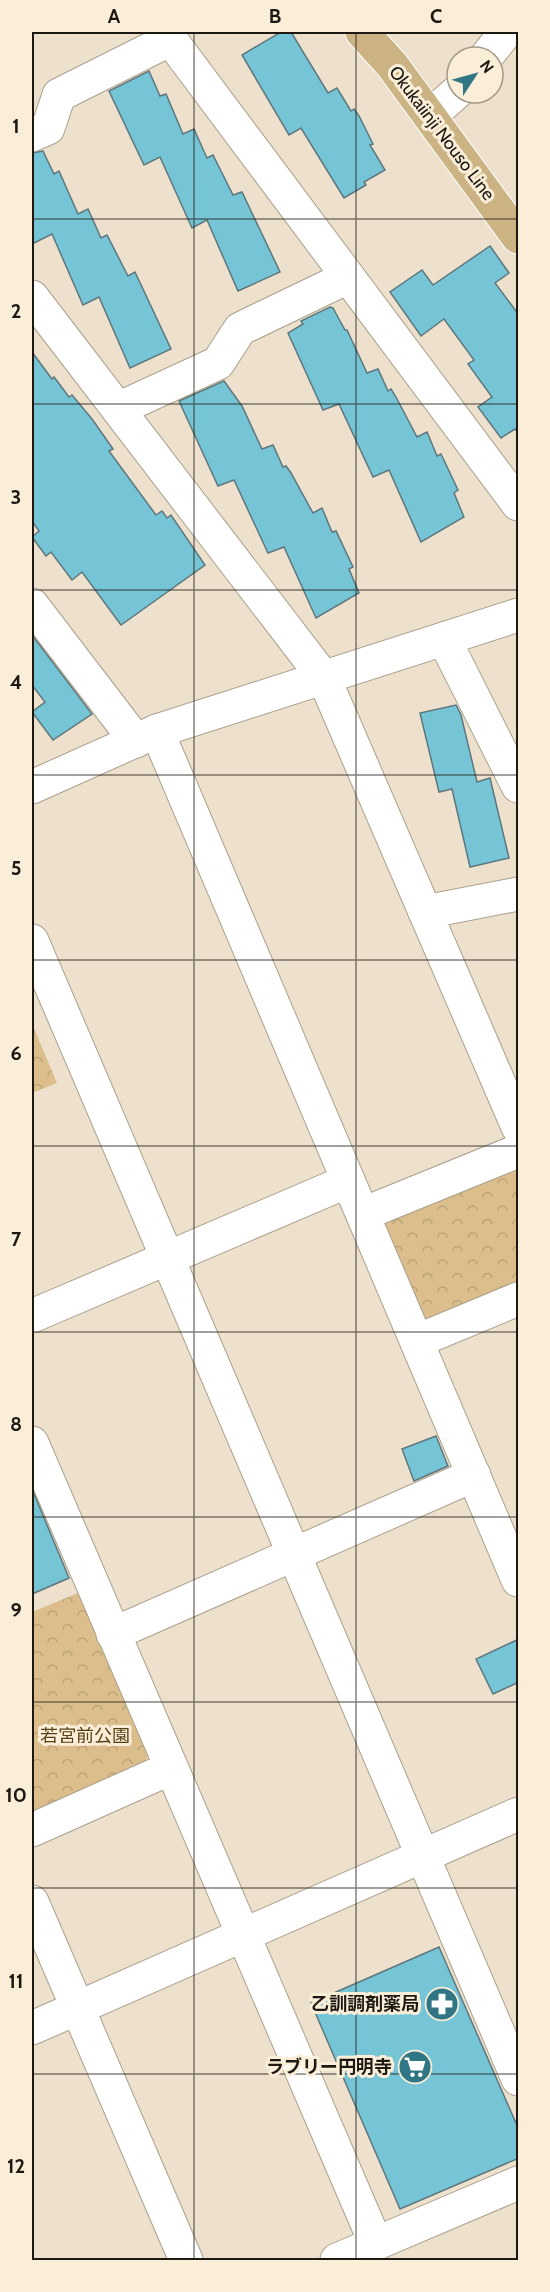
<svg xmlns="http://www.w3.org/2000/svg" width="550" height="2292" viewBox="0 0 550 2292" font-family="Cabin,'Noto Sans JP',sans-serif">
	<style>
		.park { fill: url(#park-crowns) }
		.building { fill: #76c5d7; stroke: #5e777d; stroke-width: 1.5 }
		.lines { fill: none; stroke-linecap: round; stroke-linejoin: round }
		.minor-casing { stroke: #aba08c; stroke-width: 35 }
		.major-casing { stroke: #fff; stroke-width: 35 }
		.minor { stroke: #fff; stroke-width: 33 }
		.major { stroke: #ccb383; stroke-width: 33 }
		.grid { fill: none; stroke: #1d1912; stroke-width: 1.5; stroke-opacity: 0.55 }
		.labels { text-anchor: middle; stroke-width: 6; stroke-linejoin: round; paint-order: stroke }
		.street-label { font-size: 18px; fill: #1d1912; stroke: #faeed9 }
		.park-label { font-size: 18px; fill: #584115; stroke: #faeed9 }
		.poi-label { font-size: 18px; font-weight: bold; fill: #1d1912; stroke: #faeed9; text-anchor: end }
		.neatline { fill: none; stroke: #1d1912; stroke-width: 2 }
		.grid-label { font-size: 20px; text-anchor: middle; font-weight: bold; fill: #1d1912 }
	</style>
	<defs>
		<pattern id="park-crowns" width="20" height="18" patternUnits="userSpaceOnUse" patternTransform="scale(1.5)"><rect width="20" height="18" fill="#dbbe8b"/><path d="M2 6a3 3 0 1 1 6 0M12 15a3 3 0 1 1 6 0" fill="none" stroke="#bca377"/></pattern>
	</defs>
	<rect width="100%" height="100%" fill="#ede0cc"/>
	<g class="park">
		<polygon points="32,1024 57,1083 32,1093"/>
		<polygon points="510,1166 518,1170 518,1285 427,1326 379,1232 384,1218"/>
		<polygon points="83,1591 150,1753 140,1769 32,1816 32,1612"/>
	</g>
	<g class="building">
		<polygon points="281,32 291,32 328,93 337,88 351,111 354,109 359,116 373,144 370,145 385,170 364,182 366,185 344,198 301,128 289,135 242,55"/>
		<polygon points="149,71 160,96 166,94 183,134 194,129 207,158 213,155 233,195 242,192 280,272 238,291 207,220 192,228 160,157 144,165 109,91"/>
		<polygon points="43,151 54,174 59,171 78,214 88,209 101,238 107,235 128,276 135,272 171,349 130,368 99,297 83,305 52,234 32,244 32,153"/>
		<polygon points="490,246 509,273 495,283 519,315 519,434 515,429 501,438 478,407 492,397 468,364 474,360 444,319 421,336 390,292 422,270 433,285"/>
		<polygon points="330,307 333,308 345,330 347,330 367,373 378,369 388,391 391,389 396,397 417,437 427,432 437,456 441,454 458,490 454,493 464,517 421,542 389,470 373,477 339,404 323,410 288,333 303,324 301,321"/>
		<polygon points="32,352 52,379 54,377 69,397 72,395 92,419 113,449 109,451 156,515 162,511 167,518 171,515 205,565 121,625 82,572 72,580 51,552 46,556 32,537 39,531 32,521"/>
		<polygon points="224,381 242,406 262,449 273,445 283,467 286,466 291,473 313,513 322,508 332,532 336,531 353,567 349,569 359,593 316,618 284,547 268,553 234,480 218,486 179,401"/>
		<polygon points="32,635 92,714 53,740 32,712 45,702 32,685"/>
		<polygon points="456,705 461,715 477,782 490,778 509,858 470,867 452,789 439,792 420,713"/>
		<polygon points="436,1436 448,1466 414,1481 402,1449"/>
		<polygon points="32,1489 69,1578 32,1594"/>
		<polygon points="519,1639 519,1682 493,1694 476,1659"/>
		<polygon points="439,1947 519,2130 519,2158 400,2209 311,2003"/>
	</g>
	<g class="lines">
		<defs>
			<g id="minor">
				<polyline points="165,32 518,504"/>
				<polyline points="486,57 506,32"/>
				<polyline points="430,116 457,92"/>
				<polyline points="32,135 48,128 59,95 171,39"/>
				<polyline points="32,297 324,678 518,1127"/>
				<polyline points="118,409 218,363 240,329 348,277"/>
				<polyline points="32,605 136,741"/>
				<polyline points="444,639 518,786"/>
				<polyline points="157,731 518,1580"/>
				<polyline points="32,787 157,731 518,615"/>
				<polyline points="425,912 518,894"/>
				<polyline points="32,941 518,2079"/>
				<polyline points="363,1214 518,1151"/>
				<polyline points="32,1316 348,1181"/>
				<polyline points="417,1341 518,1299"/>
				<polyline points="32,1443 376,2244"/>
				<polyline points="113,1634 474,1475"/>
				<polyline points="32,1830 171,1768"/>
				<polyline points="32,1902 186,2260"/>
				<polyline points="32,2028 518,1814"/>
				<polyline points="337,2260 518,2183"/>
			</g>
			<polyline id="major" points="362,32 392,65 518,237"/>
		</defs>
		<use href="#minor" class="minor-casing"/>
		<use href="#major" class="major-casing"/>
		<use href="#minor" class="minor"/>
		<use href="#major" class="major"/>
	</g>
	<path class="grid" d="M 194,32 L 194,2260M 356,32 L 356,2260M 32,219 L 518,219M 32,404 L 518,404M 32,590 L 518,590M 32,775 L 518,775M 32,960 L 518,960M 32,1146 L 518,1146M 32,1332 L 518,1332M 32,1517 L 518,1517M 32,1702 L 518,1702M 32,1888 L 518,1888M 32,2074 L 518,2074"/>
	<defs>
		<symbol id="pharmacy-disc" viewBox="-11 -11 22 22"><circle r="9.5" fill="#317684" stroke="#faeed9"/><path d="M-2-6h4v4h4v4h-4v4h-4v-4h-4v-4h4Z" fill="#fff"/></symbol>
		<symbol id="supermarket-disc" viewBox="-11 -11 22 22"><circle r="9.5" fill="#317684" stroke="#faeed9"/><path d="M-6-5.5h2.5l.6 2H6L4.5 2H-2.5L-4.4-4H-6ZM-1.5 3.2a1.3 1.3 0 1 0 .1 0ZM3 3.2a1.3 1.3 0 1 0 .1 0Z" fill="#fff"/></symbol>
	</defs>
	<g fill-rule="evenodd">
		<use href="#pharmacy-disc" x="423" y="1985" width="38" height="38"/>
		<use href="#supermarket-disc" x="396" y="2048" width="38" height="38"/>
	</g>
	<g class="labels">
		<g class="street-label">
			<text transform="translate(442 133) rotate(53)" y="6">Okukaiinji Nouso Line</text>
		</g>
		<g class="park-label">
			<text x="85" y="1742">若宮前公園</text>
		</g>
		<g class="poi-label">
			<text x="419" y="2010">乙訓調剤薬局</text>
			<text x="392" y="2073">ラブリー円明寺</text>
		</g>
	</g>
	<rect width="550" height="2292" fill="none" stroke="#faeed9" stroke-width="66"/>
	<g transform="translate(475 75) rotate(54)"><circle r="28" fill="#faeed9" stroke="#a29989" stroke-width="1.5"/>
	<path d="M0-4.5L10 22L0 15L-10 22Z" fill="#317684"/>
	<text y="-9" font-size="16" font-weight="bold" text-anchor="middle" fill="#1d1912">N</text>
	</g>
	<rect x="33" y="33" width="484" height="2226" class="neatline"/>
	<g class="grid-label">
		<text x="114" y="23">A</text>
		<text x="275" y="23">B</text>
		<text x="436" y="23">C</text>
		<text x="16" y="133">1</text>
		<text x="16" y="318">2</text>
		<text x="16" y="504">3</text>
		<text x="16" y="689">4</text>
		<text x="16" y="875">5</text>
		<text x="16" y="1060">6</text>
		<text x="16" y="1246">7</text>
		<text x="16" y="1431">8</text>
		<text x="16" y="1617">9</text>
		<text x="16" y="1802">10</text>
		<text x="16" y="1988">11</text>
		<text x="16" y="2173">12</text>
	</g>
</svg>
